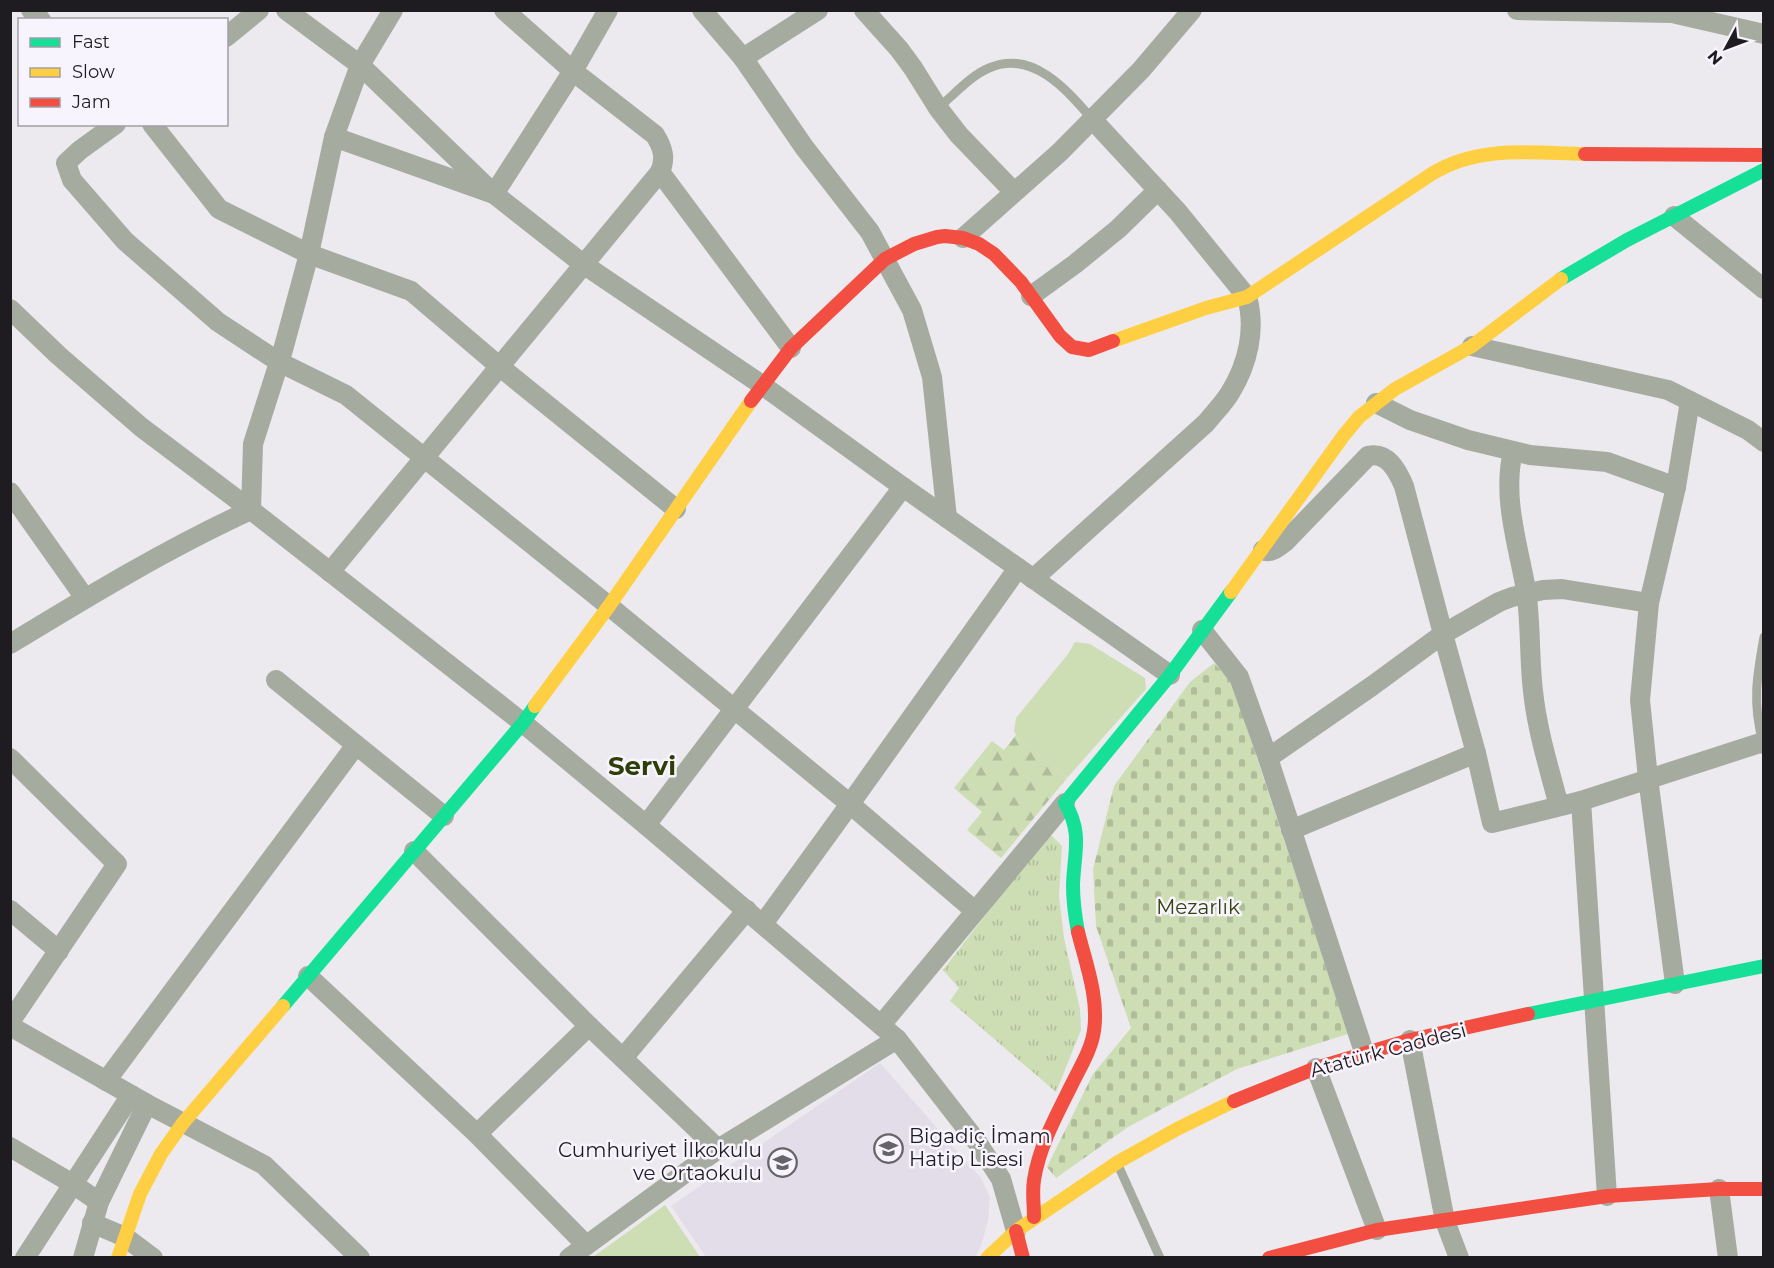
<svg xmlns="http://www.w3.org/2000/svg" width="1774" height="1268" viewBox="0 0 1774 1268" font-family="Montserrat,sans-serif">
	<style>
		.built { fill: #e2dde9 }
		.grass { fill: url(#grass-tufts) }
		.forest { fill: url(#forest-firs) }
		.cemetery { fill: url(#cemetery-stones) }
		.park { fill: #cdddb4 }
		.lines { fill: none; stroke-linecap: round; stroke-linejoin: round }
		.lane { stroke: #a6aba0; stroke-width: 9 }
		.street { stroke: #a6aba0; stroke-width: 20 }
		.fast { stroke: #16e098; stroke-width: 14 }
		.slow { stroke: #ffcf43; stroke-width: 14 }
		.jam { stroke: #f24e42; stroke-width: 14 }
		.labels { text-anchor: middle; stroke-width: 5; stroke-linejoin: round; paint-order: stroke }
		.park-label { font-size: 20px; fill: #32440b; stroke: #f8f4fd }
		.street-label { font-size: 20px; fill: #1e1c20; stroke: #f8f4fd }
		.poi-label { font-size: 20px; fill: #1e1c20; stroke: #f8f4fd; text-anchor: start }
		.district-label { font-size: 26px; font-weight: bold; fill: #2d3e06; stroke: #f8f4fd }
	</style>
	<defs>
		<pattern id="grass-tufts" width="24" height="20" patternUnits="userSpaceOnUse" patternTransform="scale(1.5)"><rect width="24" height="20" fill="#cdddb4"/><path d="M3 7l-1-3M5 7V3M7 7l1-3M15 17l-1-3M17 17v-4M19 17l1-3" fill="none" stroke="#b0bd9a"/></pattern>
		<pattern id="forest-firs" width="22" height="20" patternUnits="userSpaceOnUse" patternTransform="scale(1.5)"><rect width="22" height="20" fill="#cdddb4"/><path d="M5 1l3.5 6h-7zM16 11l3.5 6h-7z" fill="#b0bd9a"/></pattern>
		<pattern id="cemetery-stones" width="16" height="16" patternUnits="userSpaceOnUse" patternTransform="scale(1.5)"><rect width="16" height="16" fill="#cdddb4"/><path d="M2 7V4a2 2 0 0 1 4 0v3zM10 15v-3a2 2 0 0 1 4 0v3z" fill="#b0bd9a"/></pattern>
	</defs>
	<rect width="100%" height="100%" fill="#eceaef"/>
	<polygon class="built" points="880,1063 981,1178 990,1197 988,1221 981,1246 975,1258 706,1257 671,1206"/>
	<polygon class="grass" points="1049,833 1062,846 1059,896 1064,938 1080,1009 1081,1030 1056,1092 950,1001 959,988 943,970"/>
	<polygon class="forest" points="1016,735 1067,778 1001,858 967,830 982,812 954,788 992,741 1004,750"/>
	<polygon class="cemetery" points="1214,663 1232,682 1348,1034 1237,1069 1128,1127 1056,1178 1047,1167 1093,1074 1131,1028 1096,926 1093,869 1114,786 1190,682"/>
	<g class="park">
		<polygon points="1075,642 1090,644 1145,678 1146,689 1067,778 1016,735 1014,731 1016,718 1068,654"/>
		<polygon points="665,1205 700,1257 593,1257"/>
	</g>
	<g class="lines">
		<g class="lane">
			<path d="M 938,108 C 954,95 970,76 989,68 C 1032,49 1067,90 1092,119"/>
			<path d="M 1763,742 C 1752,704 1757,675 1764,637"/>
			<polyline points="1118,1165 1160,1258"/>
		</g>
		<g class="street">
			<polyline points="31,10 41,20"/>
			<polyline points="286,10 360,65 494,194 583,264 762,385 903,487 1170,675"/>
			<polyline points="702,10 743,58 804,147 870,232 912,310 932,377 947,518"/>
			<polyline points="864,10 899,49 913,68 938,108 959,135 1014,192"/>
			<polyline points="1517,10 1672,13 1764,34"/>
			<polyline points="226,37 259,10"/>
			<polyline points="743,58 818,10"/>
			<polyline points="116,124 80,150 66,163 72,180 125,241 218,322 279,362 346,395 609,606 850,804 975,911"/>
			<polyline points="152,124 219,209 309,254 411,291 499,366 676,509"/>
			<polyline points="334,137 494,194 573,71 608,10"/>
			<polyline points="660,172 791,348"/>
			<polyline points="1674,216 1764,289"/>
			<polyline points="963,238 1060,152 1141,70 1192,10"/>
			<polyline points="1031,296 1075,264 1118,229 1158,190"/>
			<polyline points="10,309 58,355 141,427 251,510 523,723 646,825 897,1039 977,1142 1001,1179 1016,1231"/>
			<polyline points="1472,346 1668,390 1748,430 1764,442"/>
			<polyline points="1376,403 1410,420 1468,440 1530,455 1607,462 1676,487"/>
			<path d="M 1513,451 C 1502,498 1518,544 1526,590 C 1531,623 1529,657 1533,691 C 1537,730 1549,768 1559,806"/>
			<polyline points="10,492 85,598"/>
			<path d="M 1263,550 C 1271,554 1278,547 1285,542 L 1368,456 C 1387,451 1397,470 1404,486 L 1443,634 L 1476,753 L 1492,823 L 1581,801 L 1763,742 L 1764,744"/>
			<path d="M 330,572 L 660,172 C 666,158 663,148 655,135 L 574,72 L 504,10"/>
			<path d="M 1033,579 L 1206,423 C 1214,413 1224,403 1230,393 C 1248,364 1256,329 1247,297 L 1178,212 L 1092,119"/>
			<polyline points="1202,630 1239,677 1268,758 1364,1052"/>
			<path d="M 10,644 C 89,596 168,548 251,510 L 253,444 L 283,350 L 309,254 L 334,137 L 360,65 L 393,10"/>
			<polyline points="276,680 444,816"/>
			<polyline points="10,758 117,864 10,1022"/>
			<polyline points="1268,758 1372,686 1443,634 1499,602 1512,597 1543,590 1562,589 1649,603"/>
			<polyline points="1581,801 1607,1196"/>
			<polyline points="646,825 903,487"/>
			<polyline points="1291,830 1476,753"/>
			<polyline points="414,851 589,1026 718,1149"/>
			<polyline points="10,910 59,951"/>
			<polyline points="763,924 850,804 1018,568"/>
			<polyline points="308,976 477,1134 586,1245"/>
			<polyline points="1675,984 1648,778 1640,700 1649,603 1676,487 1690,401"/>
			<polyline points="881,1025 1065,803"/>
			<polyline points="10,1026 147,1104 264,1165 360,1258"/>
			<polyline points="1410,1040 1445,1221 1459,1258"/>
			<polyline points="623,1058 747,910"/>
			<polyline points="1316,1068 1377,1230"/>
			<polyline points="106,1081 356,745"/>
			<polyline points="477,1134 589,1026"/>
			<polyline points="10,1147 73,1184 99,1202"/>
			<polyline points="1719,1189 1728,1258"/>
			<polyline points="92,1223 125,1237 153,1258"/>
			<polyline points="25,1258 131,1095"/>
			<polyline points="83,1258 99,1202 147,1104"/>
			<polyline points="569,1258 718,1149 897,1039"/>
		</g>
		<g class="fast">
			<polyline points="1561,279 1627,240 1764,170"/>
			<path d="M 1078,932 C 1075,916 1073,901 1073,885 C 1074,853 1083,833 1065,803 L 1170,675 L 1231,592"/>
			<polyline points="283,1006 523,723 535,706"/>
			<polyline points="1528,1014 1764,966"/>
		</g>
		<g class="slow">
			<path d="M 1113,341 L 1206,308 L 1247,297 L 1433,173 C 1480,145 1532,153 1585,154"/>
			<polyline points="1231,592 1344,435 1359,417 1395,389 1472,346 1561,279"/>
			<polyline points="535,706 609,606 751,401"/>
			<polyline points="118,1258 140,1194 161,1154 183,1123 283,1006"/>
			<polyline points="987,1258 1016,1231 1118,1162 1177,1129 1234,1101"/>
		</g>
		<g class="jam">
			<polyline points="1585,154 1764,155"/>
			<polyline points="751,401 791,348 885,259 914,244 937,237 945,236 963,238 979,244 994,254 1021,282 1060,336 1072,347 1089,350 1113,341"/>
			<polyline points="1234,1101 1316,1068 1410,1040 1528,1014"/>
			<path d="M 1034,1217 C 1034,1205 1032,1192 1034,1180 C 1039,1147 1056,1116 1071,1086 C 1079,1069 1091,1051 1094,1031 C 1099,998 1086,964 1078,932"/>
			<polyline points="1016,1231 1023,1258"/>
			<polyline points="1269,1258 1377,1230 1607,1196 1719,1189 1764,1189"/>
		</g>
	</g>
	<defs>
		<symbol id="school-ring" viewBox="-11 -11 22 22"><circle r="9.5" fill="#f8f4fd" stroke="#666468" stroke-width="1.5"/><path d="M0-5L7-2L0 1L-7-2ZM-4 1L0 2.5L4 1V4Q0 6-4 4Z" fill="#666468"/></symbol>
	</defs>
	<g fill-rule="evenodd">
		<use href="#school-ring" x="872" y="1132" width="33" height="33"/>
		<use href="#school-ring" x="766" y="1146" width="33" height="33"/>
	</g>
	<g class="labels">
		<g class="park-label">
			<text x="1198" y="914">Mezarlık</text>
		</g>
		<g class="street-label">
			<text transform="translate(1388 1050) rotate(-15)" y="7">Atatürk Caddesi</text>
		</g>
		<g class="poi-label">
			<text x="909" y="1143">Bigadiç İmam<tspan x="909" dy="23">Hatip Lisesi</tspan></text>
			<text x="762" y="1157" text-anchor="end">Cumhuriyet İlkokulu<tspan x="762" dy="23">ve Ortaokulu</tspan></text>
		</g>
		<g class="district-label">
			<text x="642" y="775">Servi</text>
		</g>
	</g>
	<rect width="1774" height="1268" fill="none" stroke="#1e1c20" stroke-width="24"/>
	<rect x="18" y="18" width="210" height="108" fill="#f8f4fd" stroke="#a19ea5" stroke-width="1.5"/>
	<rect x="30" y="38" width="30" height="9" fill="#16e098" stroke="#a19ea5" stroke-width="1.5"/>
	<text x="72" y="48" font-size="18" fill="#1e1c20">Fast</text>
	<rect x="30" y="68" width="30" height="9" fill="#ffcf43" stroke="#a19ea5" stroke-width="1.5"/>
	<text x="72" y="78" font-size="18" fill="#1e1c20">Slow</text>
	<rect x="30" y="98" width="30" height="9" fill="#f24e42" stroke="#a19ea5" stroke-width="1.5"/>
	<text x="72" y="108" font-size="18" fill="#1e1c20">Jam</text>
	<g transform="translate(1726 48) rotate(229)" stroke="#f8f4fd" stroke-width="4.5" paint-order="stroke">
	<path d="M0-4.5L10 22L0 15L-10 22Z" fill="#1e1c20"/>
	<text y="-9" font-size="16" font-weight="bold" text-anchor="middle" fill="#1e1c20">N</text>
	</g>
</svg>
